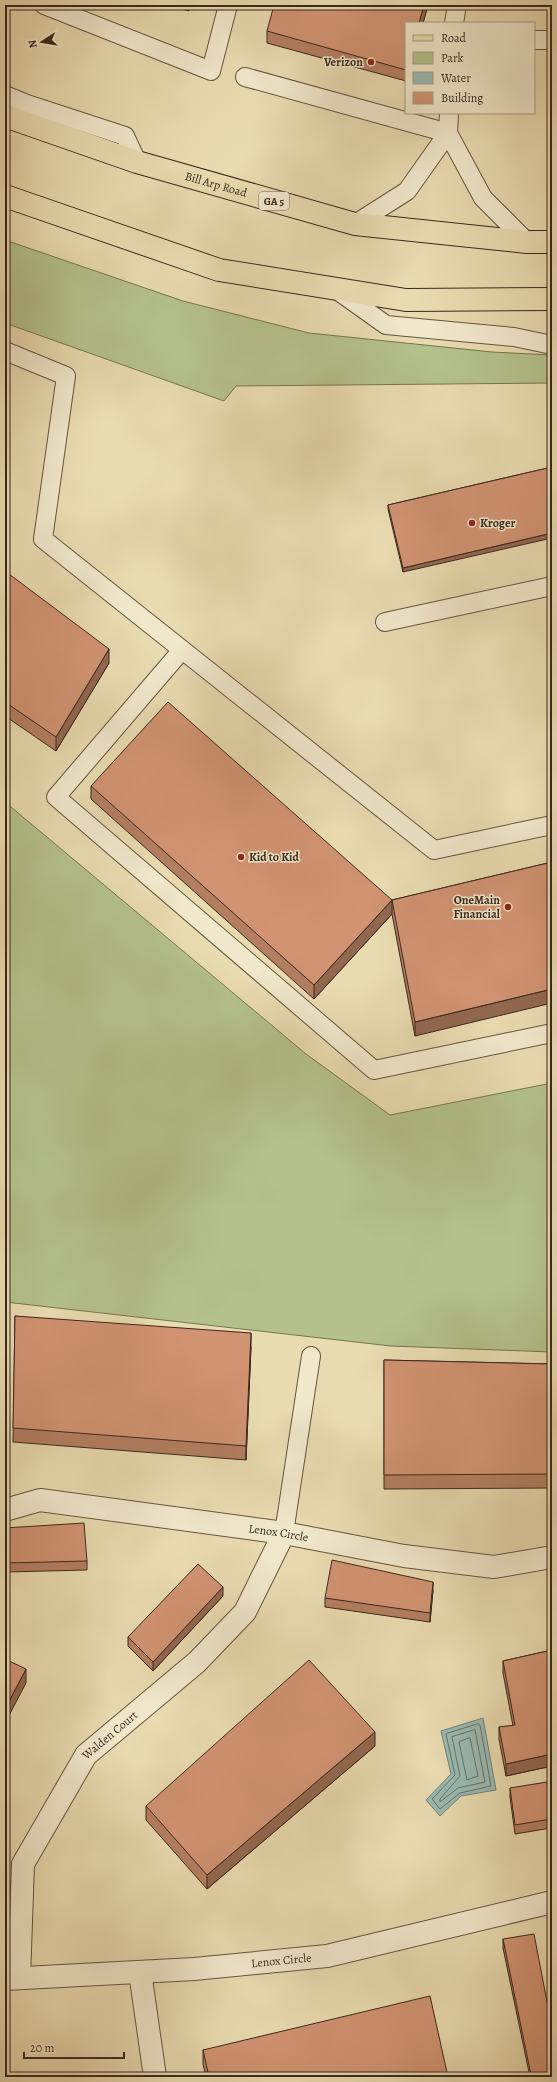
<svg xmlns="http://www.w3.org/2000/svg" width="557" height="2082" viewBox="0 0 557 2082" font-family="Alegreya,serif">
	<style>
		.green { fill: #b4c18d; stroke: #777454 }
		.water { fill: #99bab2; stroke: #737f76 }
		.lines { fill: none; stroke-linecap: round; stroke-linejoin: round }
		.shore { stroke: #6a7067; stroke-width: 1 }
		.lane-casing { stroke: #665441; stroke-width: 20 }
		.street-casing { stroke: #665441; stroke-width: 24 }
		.primary-casing { stroke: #3a271c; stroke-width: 24 }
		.lane { stroke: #f1e8cc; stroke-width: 18 }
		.street { stroke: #f1e8cc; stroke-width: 22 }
		.primary { stroke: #e9dbb0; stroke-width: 22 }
		.wall { fill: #b47e62; stroke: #3a271c }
		.shaded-wall { fill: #926750; stroke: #3a271c }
		.building { fill: #d19372; stroke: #3a271c }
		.poi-dot { fill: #8f2418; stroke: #f1e8cc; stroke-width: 1.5 }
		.labels { text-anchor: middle; stroke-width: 3; stroke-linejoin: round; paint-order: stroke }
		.shield { fill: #f1e8cc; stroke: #716151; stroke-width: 1 }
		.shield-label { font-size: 11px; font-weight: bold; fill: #3a271c }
		.poi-label { font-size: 12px; font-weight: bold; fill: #3a271c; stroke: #f1e8cc; text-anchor: end }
		.street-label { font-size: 12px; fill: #3a271c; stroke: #f1e8cc }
	</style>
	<rect width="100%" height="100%" fill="#e9dbb0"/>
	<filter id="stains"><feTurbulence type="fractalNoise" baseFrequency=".005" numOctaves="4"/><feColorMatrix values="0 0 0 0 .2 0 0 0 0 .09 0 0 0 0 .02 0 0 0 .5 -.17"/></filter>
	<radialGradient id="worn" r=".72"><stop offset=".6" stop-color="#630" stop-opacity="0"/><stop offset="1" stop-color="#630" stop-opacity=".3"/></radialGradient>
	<g class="green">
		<polygon points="5,240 183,301 309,333 492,352 552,355 552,383 236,386 224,401 5,323"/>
		<polygon points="5,802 306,1054 390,1115 552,1083 552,1352 391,1346 5,1302"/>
	</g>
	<polygon class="water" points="483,1718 496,1790 461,1796 440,1816 426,1800 451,1774 441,1731"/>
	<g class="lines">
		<g class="shore">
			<polygon points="478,1724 480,1725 491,1786 460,1793 440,1809 432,1799 455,1775 446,1734"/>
			<polygon points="475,1730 485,1782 458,1788 440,1802 440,1799 460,1776 452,1737"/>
			<polygon points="470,1738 478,1776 467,1780 459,1742"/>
		</g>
		<defs>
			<g id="lane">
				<polyline points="44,5 211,71 228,5"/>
				<polyline points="454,23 457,5"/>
				<polyline points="534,40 552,40"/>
				<polyline points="245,77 448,133"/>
				<polyline points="5,95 27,104 125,136 137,162"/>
				<polyline points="449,113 448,133 483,198 527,242"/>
				<polyline points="355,224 407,191 448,133"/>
				<polyline points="334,288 386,325 514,337 552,345"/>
				<polyline points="5,351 66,376 43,539 434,850 552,825"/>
				<polyline points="385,622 552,586"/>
				<polyline points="182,650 56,797 374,1070 552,1033"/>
				<polyline points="284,1533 311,1356"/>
			</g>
			<g id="street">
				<path id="s1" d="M 5,1510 L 40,1500 L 284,1533 L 404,1556 L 494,1567 L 552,1557"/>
				<polyline points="140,1972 155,2077"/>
				<path id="s2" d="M 19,1978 L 23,1864 L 86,1755 L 197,1662 L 245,1612 L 284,1533"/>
				<path id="s3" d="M 5,1979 L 194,1969 L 327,1956 L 552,1902"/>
			</g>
			<g id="primary">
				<path id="s4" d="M 5,116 L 137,162 L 355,224 L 527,242 L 552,242"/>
				<polyline points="5,196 219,270 406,300 552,299"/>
			</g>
		</defs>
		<use href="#lane" class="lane-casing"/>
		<use href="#street" class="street-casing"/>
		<use href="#primary" class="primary-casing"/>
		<use href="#lane" class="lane"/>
		<use href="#street" class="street"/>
		<use href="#primary" class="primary"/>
	</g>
	<g class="wall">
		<polygon points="169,5 191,5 189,11"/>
		<polygon points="428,5 423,23 406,23 406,81 267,43 267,31"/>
		<polygon points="552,467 403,572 388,509 388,505"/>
		<polygon points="5,571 109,663 56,751 5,716"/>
		<polygon points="91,786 392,900 552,862 415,1036 392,914 314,999 91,799"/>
		<polygon points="15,1316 251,1347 246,1460 13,1442"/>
		<polygon points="384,1360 552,1364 552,1488 384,1489"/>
		<polygon points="5,1528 87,1561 87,1570 5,1572"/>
		<polygon points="433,1590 430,1622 325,1607 325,1598"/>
		<polygon points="223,1596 153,1671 128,1646 128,1637"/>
		<polygon points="552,1650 552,1766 506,1776 499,1739 499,1727 513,1726 503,1673 503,1661"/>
		<polygon points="375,1746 207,1889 146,1820 146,1806"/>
		<polygon points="510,1788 551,1819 551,1828 515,1834 510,1797"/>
		<polygon points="503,1939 552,2077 530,2077 503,1948"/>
		<polygon points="203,2050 448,2077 206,2077 203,2064"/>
	</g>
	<g class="shaded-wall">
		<polygon points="424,5 428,5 423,23 419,23"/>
		<polygon points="8,391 8,405 5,415 5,401"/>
		<polygon points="552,533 552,538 403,572 403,568"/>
		<polygon points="109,649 109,663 56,751 56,737"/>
		<polygon points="392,900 392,914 314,999 314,985"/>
		<polygon points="552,989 552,1003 415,1036 415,1022"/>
		<polygon points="251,1333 251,1347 246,1460 246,1446"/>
		<polygon points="433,1582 433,1590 430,1622 430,1613"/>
		<polygon points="223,1587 223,1596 153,1671 153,1662"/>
		<polygon points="26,1669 26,1683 5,1723 5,1709"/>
		<polygon points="375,1732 375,1746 207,1889 207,1875"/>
		<polygon points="552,1754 552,1766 506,1776 506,1764"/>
		<polygon points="552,2071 552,2077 531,2077 531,2075"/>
	</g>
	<g class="building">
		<polygon points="274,5 424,5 419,23 406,23 406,70 267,31"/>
		<polygon points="5,391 8,391 5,401"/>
		<polygon points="552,467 552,533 403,568 388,505"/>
		<polygon points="5,571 109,649 56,737 5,702"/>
		<polygon points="168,702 392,900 552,862 552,989 415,1022 392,900 314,985 91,786"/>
		<polygon points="15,1316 251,1333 246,1446 13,1428"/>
		<polygon points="384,1360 552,1364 552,1474 384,1475"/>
		<polygon points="84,1523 87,1561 5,1563 5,1528"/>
		<polygon points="332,1560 433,1582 430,1613 325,1598"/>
		<polygon points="198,1564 223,1587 153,1662 128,1637"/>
		<polygon points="552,1650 552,1754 506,1764 499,1727 515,1725 503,1661"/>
		<polygon points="5,1659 26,1669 5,1709"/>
		<polygon points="309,1660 375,1732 207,1875 146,1806"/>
		<polygon points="547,1782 551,1819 515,1825 510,1788"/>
		<polygon points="534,1934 552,2028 552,2071 531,2075 503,1939"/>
		<polygon points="430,1996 448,2077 209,2077 203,2050"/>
	</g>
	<g class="poi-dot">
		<circle cx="371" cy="62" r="4"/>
		<circle cx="472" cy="523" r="4"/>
		<circle cx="241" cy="857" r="4"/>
		<circle cx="508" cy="907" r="4"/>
	</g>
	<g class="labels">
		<rect class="shield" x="259" y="192" width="30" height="18" rx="3"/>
		<g class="shield-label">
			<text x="274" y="205">GA 5</text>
		</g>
		<g class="poi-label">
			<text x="363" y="66">Verizon</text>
			<text x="480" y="527" text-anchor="start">Kroger</text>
			<text x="249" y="861" text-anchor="start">Kid to Kid</text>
			<text x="500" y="904">OneMain<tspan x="500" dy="14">Financial</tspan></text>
		</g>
		<g class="street-label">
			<text dy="4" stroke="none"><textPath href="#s4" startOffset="222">Bill Arp Road</textPath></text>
			<text dy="4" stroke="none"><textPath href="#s1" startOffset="277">Lenox Circle</textPath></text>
			<text dy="4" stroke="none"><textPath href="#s2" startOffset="271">Walden Court</textPath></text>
			<text dy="4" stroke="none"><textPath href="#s3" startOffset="277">Lenox Circle</textPath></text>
		</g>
	</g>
	<rect width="557" height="2082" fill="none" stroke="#e9dbb0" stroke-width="20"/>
	<rect x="6" y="6" width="545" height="2070" fill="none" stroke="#3a271c" stroke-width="2"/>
	<rect x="10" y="10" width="537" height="2062" fill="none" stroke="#3a271c"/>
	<rect x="405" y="22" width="130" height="92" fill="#f1e8cc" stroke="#a89b86"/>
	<rect x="413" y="35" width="20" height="6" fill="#e9dbb0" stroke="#a89b86"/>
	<text x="441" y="42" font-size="12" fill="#3a271c">Road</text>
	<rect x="413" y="52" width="20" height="12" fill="#b4c18d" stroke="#a89b86"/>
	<text x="441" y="62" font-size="12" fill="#3a271c">Park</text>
	<rect x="413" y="72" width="20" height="12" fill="#99bab2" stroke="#a89b86"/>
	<text x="441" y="82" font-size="12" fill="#3a271c">Water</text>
	<rect x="413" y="92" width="20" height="12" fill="#d19372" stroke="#a89b86"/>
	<text x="441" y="102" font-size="12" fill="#3a271c">Building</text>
	<g transform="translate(42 42) rotate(258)" stroke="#f1e8cc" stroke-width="3" paint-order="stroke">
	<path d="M0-3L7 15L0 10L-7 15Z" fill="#3a271c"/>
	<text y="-6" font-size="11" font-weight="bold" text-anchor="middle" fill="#3a271c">N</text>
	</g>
	<path d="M24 2052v6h100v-6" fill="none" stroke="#3a271c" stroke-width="2"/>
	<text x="30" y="2052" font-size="12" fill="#3a271c" stroke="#f1e8cc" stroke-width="3" paint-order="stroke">20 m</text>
	<rect width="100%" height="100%" filter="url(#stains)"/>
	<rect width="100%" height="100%" fill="url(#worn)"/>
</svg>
